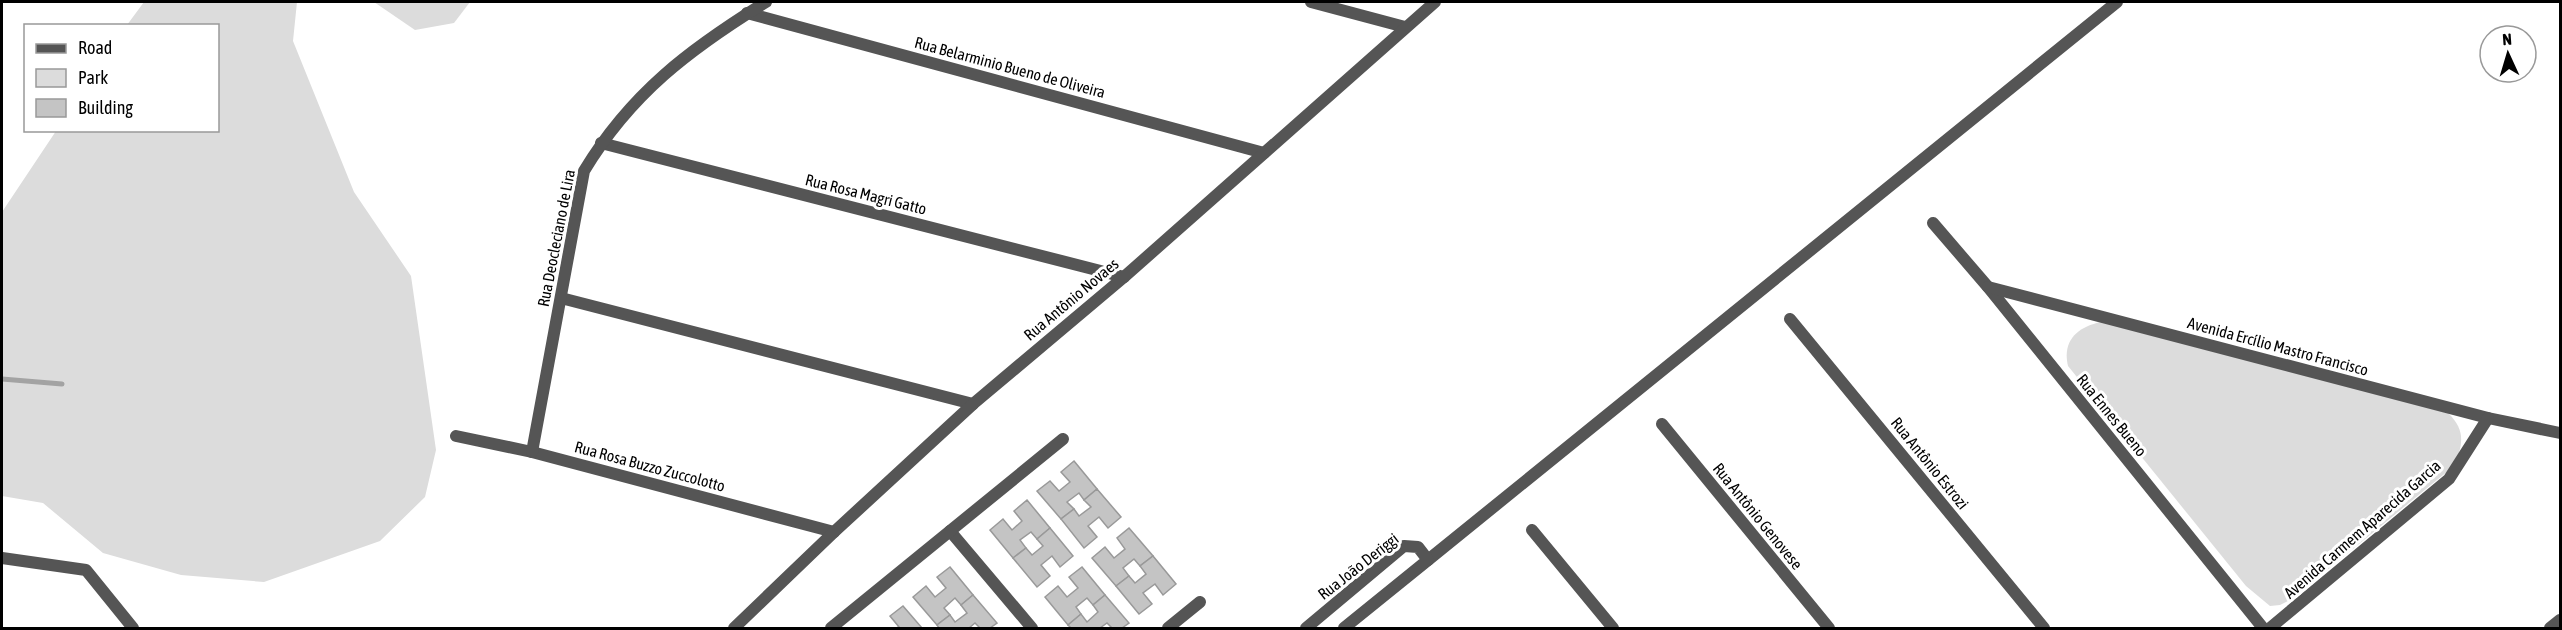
<svg xmlns="http://www.w3.org/2000/svg" width="2562" height="630" viewBox="0 0 2562 630" font-family="'Asap Condensed',sans-serif">
	<style>
		.green { fill: #dcdcdc }
		.lines { fill: none; stroke-linecap: round; stroke-linejoin: round }
		.stream { stroke: #a3a3a3; stroke-width: 5 }
		.building { fill: #c4c4c4; stroke: #999; stroke-width: 1.5 }
		.minor { stroke: #555; stroke-width: 12 }
		.labels { text-anchor: middle; stroke-width: 6; stroke-linejoin: round; paint-order: stroke }
		.street-label { font-size: 16px; fill: #000; stroke: #fff }
	</style>
	<rect width="100%" height="100%" fill="#fff"/>
	<g class="green">
		<polygon points="144,2 297,2 293,41 354,192 411,276 436,450 425,497 380,541 264,582 181,575 103,553 43,503 2,496 2,212 56,131 218,130 218,26 127,25"/>
		<polygon points="374,2 470,2 454,23 415,30"/>
		<path d="M 2101,322 L 2448,413 C 2466,430 2463,445 2454,466 L 2292,599 L 2280,605 L 2270,606 L 2246,586 L 2068,366 C 2062,341 2077,327 2101,322 Z"/>
	</g>
	<g class="lines">
		<polyline class="stream" points="2,379 62,384"/>
	</g>
	<g class="building">
		<polygon points="1074,461 1097,489 1084,500 1079,493 1067,502 1074,509 1061,519 1037,491 1050,481 1059,491 1070,482 1061,472"/>
		<polygon points="1097,489 1121,517 1108,528 1099,517 1088,526 1097,537 1084,548 1061,519 1074,509 1079,516 1091,507 1084,500"/>
		<polygon points="1027,500 1050,528 1037,539 1031,532 1020,540 1026,548 1013,558 990,530 1003,519 1012,530 1022,521 1014,511"/>
		<polygon points="1050,528 1073,556 1060,567 1052,556 1041,565 1050,576 1037,587 1013,558 1026,548 1032,555 1043,546 1037,539"/>
		<polygon points="1129,528 1153,556 1140,566 1134,559 1123,568 1129,576 1116,586 1092,558 1105,547 1114,558 1125,549 1117,538"/>
		<polygon points="1153,556 1176,584 1163,595 1155,584 1143,593 1152,604 1139,614 1116,586 1129,576 1135,583 1146,574 1140,566"/>
		<polygon points="950,567 973,595 961,605 955,598 944,608 950,615 937,625 913,597 926,586 935,597 946,588 937,577"/>
		<polygon points="1082,567 1105,595 1093,605 1087,598 1076,607 1081,614 1068,625 1045,597 1058,586 1067,597 1078,588 1069,577"/>
		<polygon points="973,595 997,623 990,628 980,628 975,623 969,628 939,628 937,625 950,615 955,622 967,613 961,605"/>
		<polygon points="1105,595 1129,623 1122,628 1112,628 1107,623 1100,628 1071,628 1068,625 1081,614 1087,622 1098,612 1093,605"/>
		<polygon points="903,606 922,628 896,628 899,627 890,616"/>
	</g>
	<g class="lines">
		<g class="minor">
			<polyline points="1311,2 1405,27"/>
			<polyline points="747,13 1264,153"/>
			<polyline points="601,143 1124,277"/>
			<polyline points="1933,223 1988,287 2263,628"/>
			<polyline points="1988,287 2488,418 2560,433"/>
			<polyline points="561,298 973,404"/>
			<polyline points="1790,319 2044,628"/>
			<polyline points="1662,424 1829,628"/>
			<polyline points="456,436 532,452 834,532"/>
			<path d="M 532,452 L 584,171 C 631,93 690,49 766,2"/>
			<polyline points="1532,530 1613,628"/>
			<polyline points="950,531 1032,628"/>
			<polyline points="2,558 86,570 133,628"/>
			<polyline points="1428,560 2117,2"/>
			<polyline points="734,628 834,532 973,404 1124,277 1435,2"/>
			<polyline points="831,628 1063,439"/>
			<polyline points="1168,628 1200,602"/>
			<polyline points="1306,628 1404,546 1418,547 1428,560 1344,628"/>
			<polyline points="2270,628 2449,479 2488,418"/>
			<polyline points="2550,628 2560,620"/>
		</g>
	</g>
	<g class="labels">
		<g class="street-label">
			<text transform="translate(1010 67) rotate(15)" y="6">Rua Belarminio Bueno de Oliveira</text>
			<text transform="translate(866 194) rotate(14)" y="6">Rua Rosa Magri Gatto</text>
			<text transform="translate(556 238) rotate(-79)" y="6">Rua Deocleciano de Lira</text>
			<text transform="translate(1071 299) rotate(-40)" y="6">Rua Antônio Novaes</text>
			<text transform="translate(2278 346) rotate(15)" y="6">Avenida Ercílio Mastro Francisco</text>
			<text transform="translate(2112 415) rotate(51)" y="6">Rua Ennes Bueno</text>
			<text transform="translate(1930 463) rotate(51)" y="6">Rua Antônio Estrozi</text>
			<text transform="translate(650 466) rotate(15)" y="6">Rua Rosa Buzzo Zuccolotto</text>
			<text transform="translate(1758 516) rotate(51)" y="6">Rua Antônio Genovese</text>
			<text transform="translate(2362 529) rotate(-41)" y="6">Avenida Carmem Aparecida Garcia</text>
			<text transform="translate(1358 566) rotate(-38)" y="6">Rua João Deriggi</text>
		</g>
	</g>
	<rect width="2562" height="630" fill="none" stroke="#000000" stroke-width="6"/>
	<rect x="24" y="24" width="195" height="108" fill="#ffffff" stroke="#999999" stroke-width="1.5"/>
	<rect x="36" y="44" width="30" height="9" fill="#555555" stroke="#999999" stroke-width="1.5"/>
	<text x="78" y="54" font-size="18" fill="#000000">Road</text>
	<rect x="36" y="69" width="30" height="18" fill="#dcdcdc" stroke="#999999" stroke-width="1.5"/>
	<text x="78" y="84" font-size="18" fill="#000000">Park</text>
	<rect x="36" y="99" width="30" height="18" fill="#c4c4c4" stroke="#999999" stroke-width="1.5"/>
	<text x="78" y="114" font-size="18" fill="#000000">Building</text>
	<g transform="translate(2508 54) rotate(356)"><circle r="28" fill="#ffffff" stroke="#999999" stroke-width="1.5"/>
	<path d="M0-4.5L10 22L0 15L-10 22Z" fill="#000000"/>
	<text y="-9" font-size="16" font-weight="bold" text-anchor="middle" fill="#000000">N</text>
	</g>
</svg>
